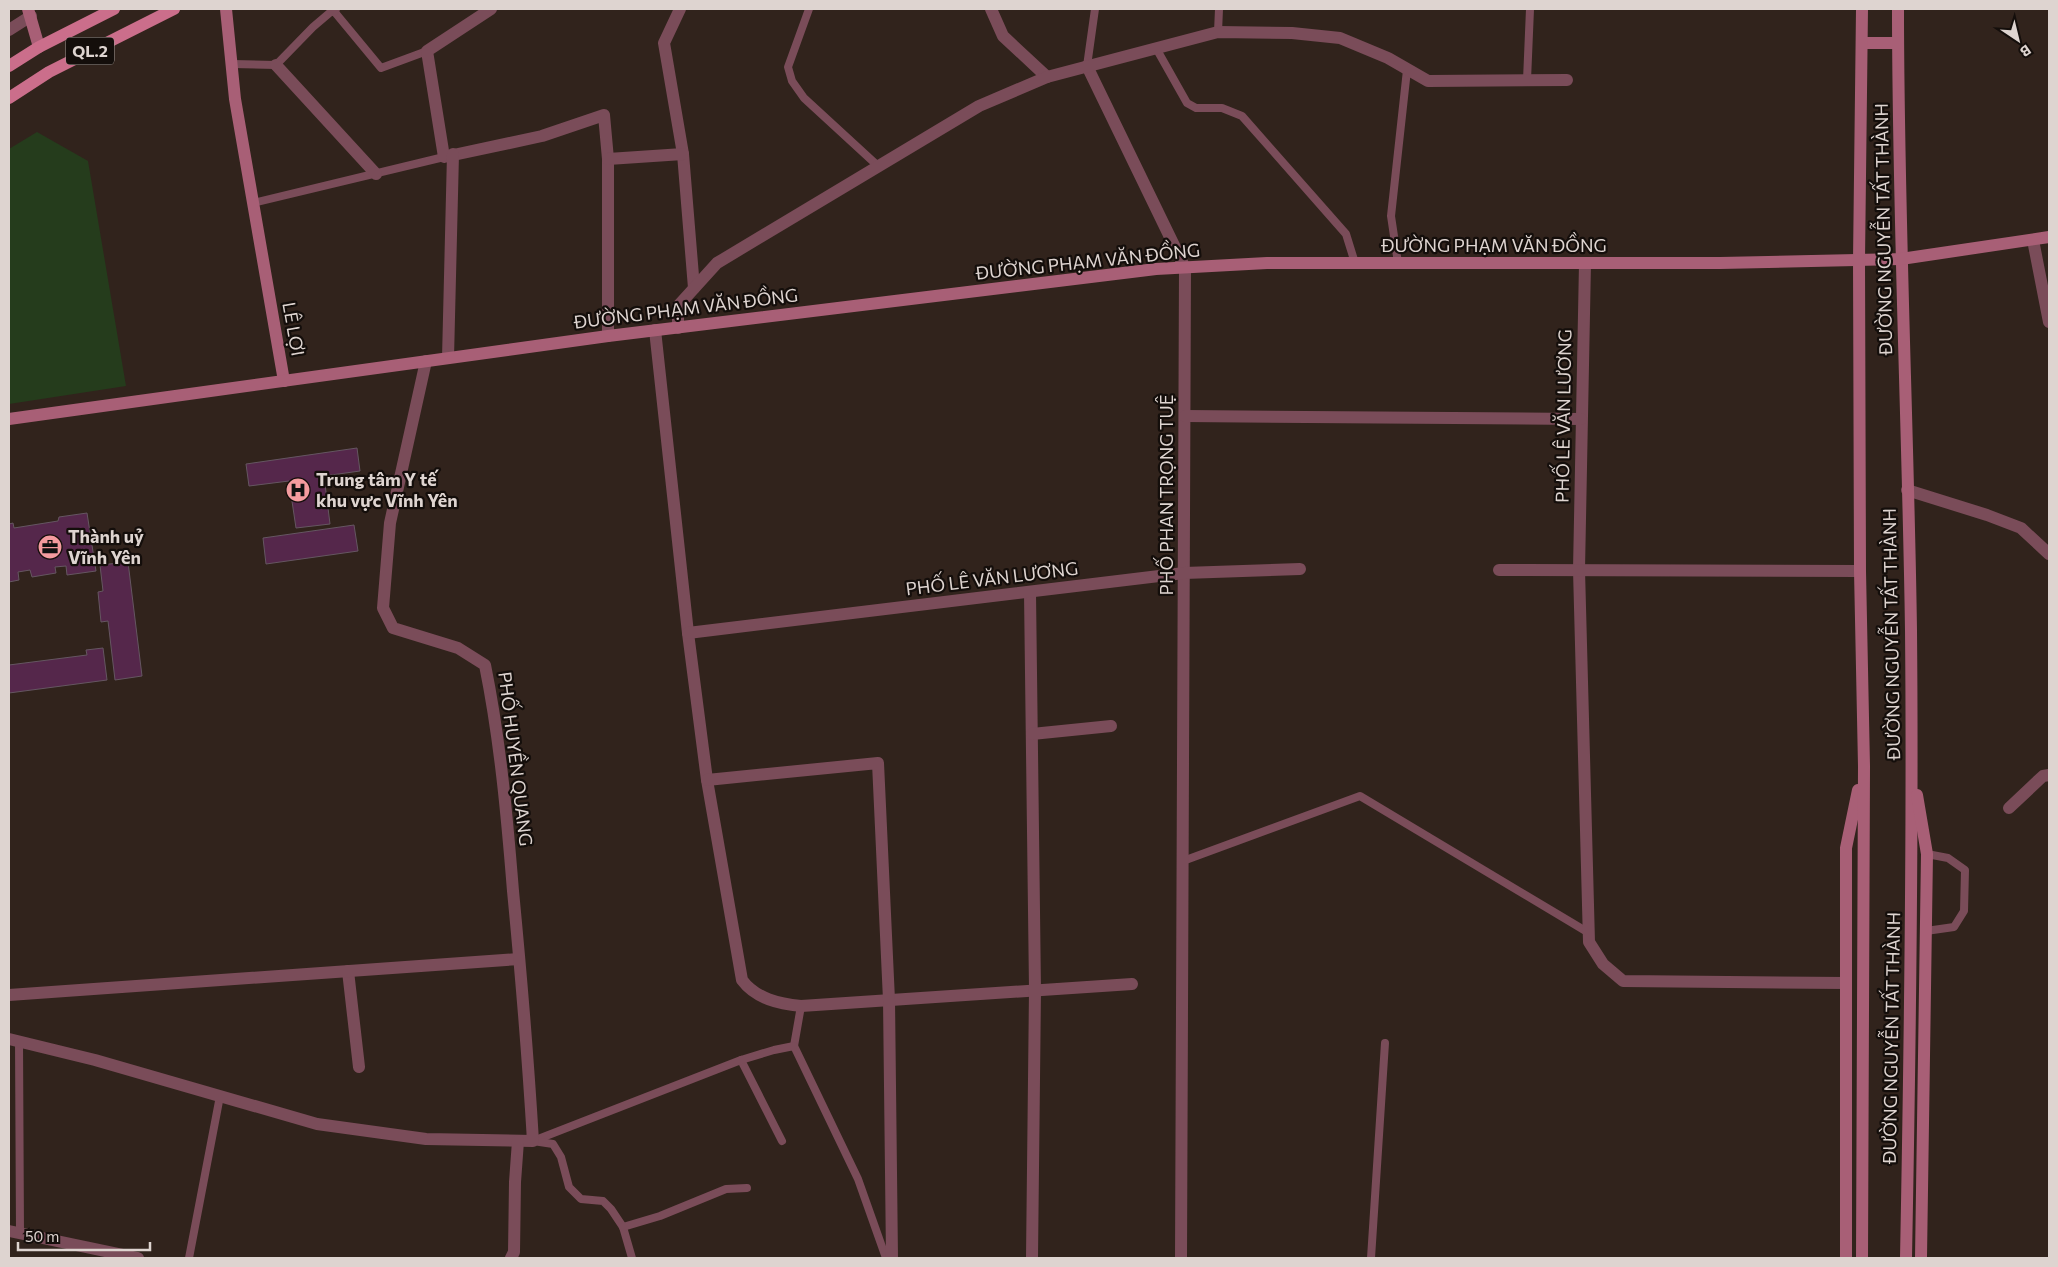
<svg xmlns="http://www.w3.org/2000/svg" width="2058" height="1267" viewBox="0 0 2058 1267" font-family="Commissioner,sans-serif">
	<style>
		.green { fill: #253c1c }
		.building { fill: #55274b; stroke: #655661 }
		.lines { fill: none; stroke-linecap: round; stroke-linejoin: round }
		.lane { stroke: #7a4c59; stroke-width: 8 }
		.street { stroke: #7a4c59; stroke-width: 12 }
		.secondary { stroke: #a85f76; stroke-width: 12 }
		.primary { stroke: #cb6e8b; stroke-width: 12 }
		.labels { text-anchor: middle; stroke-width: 4.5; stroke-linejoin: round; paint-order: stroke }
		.shield { fill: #140e0b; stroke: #a19995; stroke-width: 1 }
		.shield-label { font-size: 16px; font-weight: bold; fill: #ded4d0 }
		.street-label { font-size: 18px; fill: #ded4d0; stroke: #140e0b }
		.poi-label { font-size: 18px; font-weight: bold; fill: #ded4d0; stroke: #140e0b; text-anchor: start }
	</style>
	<rect width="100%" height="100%" fill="#31231c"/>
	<polygon class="green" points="37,132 88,161 126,386 9,404 9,149"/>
	<g class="building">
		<polygon points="357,448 360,471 324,476 330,524 296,528 289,481 249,486 246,464"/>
		<polygon points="87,513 96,571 67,575 66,566 55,567 56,573 32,577 30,570 18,572 19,580 9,582 9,524 13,523 14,528 58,521 59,517"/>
		<polygon points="354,525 358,551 266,564 263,538"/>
		<polygon points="128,562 142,676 115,680 108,621 101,622 98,592 103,591 100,565"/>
		<polygon points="103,648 107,680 9,693 9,665 87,655 86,650"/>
	</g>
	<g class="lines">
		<g class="lane">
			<polyline points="809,9 788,67 792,81 804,98 878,166"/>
			<polyline points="1218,32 1219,9"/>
			<polyline points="1156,48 1187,103 1196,108 1222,108 1242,116 1346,234 1355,263"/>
			<polyline points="232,64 276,65 313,27 333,10 381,68 427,51"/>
			<polyline points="1087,66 1095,9"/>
			<polyline points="1527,80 1530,9"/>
			<polyline points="253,203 444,157"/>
			<polyline points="1398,263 1391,216 1407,70"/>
			<polyline points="1183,861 1360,796 1589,933"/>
			<polyline points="1926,931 1954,927 1964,911 1965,870 1948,858 1927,854"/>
			<polyline points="19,1041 20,1233"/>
			<polyline points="794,1046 801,1006"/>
			<polyline points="741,1060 782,1141"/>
			<polyline points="533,1141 741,1060 774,1050 794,1046 858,1179 886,1258"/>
			<polyline points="533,1141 553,1144 561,1157 569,1187 581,1199 603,1201 611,1209 623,1227 632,1258"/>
			<polyline points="623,1227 660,1216 726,1189 747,1188"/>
			<polyline points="189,1258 220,1096"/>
			<polyline points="1371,1258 1385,1043"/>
		</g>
		<g class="street">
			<polyline points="491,9 427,51 444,157 542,136 604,115 608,159 608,336"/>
			<polyline points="680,9 664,43 683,154 694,288"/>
			<polyline points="991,9 1003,36 1047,77"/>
			<polyline points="333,10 334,9"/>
			<polyline points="9,30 31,16"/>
			<polyline points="276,65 376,174"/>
			<polyline points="1087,66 1185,268 1181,1258"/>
			<polyline points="608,159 683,154"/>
			<polyline points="2033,240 2049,322"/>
			<polyline points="1585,263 1579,570 1589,942 1603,964 1623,981 1846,983"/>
			<polyline points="678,328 678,306 717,263 979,106 1047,77 1218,32 1292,33 1340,38 1388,58 1428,81 1567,80"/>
			<path d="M 655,330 L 688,633 L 707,780 L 742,980 C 756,999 780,1004 801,1006 L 1132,984"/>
			<polyline points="448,358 453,154"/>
			<polyline points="1185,416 1581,419"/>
			<polyline points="1907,490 1987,515 2021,528 2049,554"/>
			<polyline points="1499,570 1860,571"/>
			<polyline points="1030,593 1035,990 1032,1258"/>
			<polyline points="688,633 1184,573 1300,569"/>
			<polyline points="1032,734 1111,726"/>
			<polyline points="707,780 878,763 889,1000 892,1258"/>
			<polyline points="2009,808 2043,776 2049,775"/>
			<polyline points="348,971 359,1067"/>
			<polyline points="9,995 519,959"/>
			<path d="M 9,1039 L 95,1060 L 317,1124 L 426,1139 L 533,1141 C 528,1058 521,974 513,891 C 507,816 500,739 485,665 L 458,648 L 393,628 L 383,608 L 390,523 L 426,361"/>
			<polyline points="9,1231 138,1258"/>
			<polyline points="511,1258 514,1252 515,1182 518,1141"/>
		</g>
		<g class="secondary">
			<polyline points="28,9 39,47"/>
			<polyline points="226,9 235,99 284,381"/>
			<path d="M 1898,9 C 1898,216 1908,423 1911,630 C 1913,840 1910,1049 1906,1258"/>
			<polyline points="1862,43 1898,43"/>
			<polyline points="9,419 608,336 1156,269 1267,263 1720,263 1901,259 2049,237"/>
			<polyline points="1917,795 1927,854 1921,1258"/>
			<polyline points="1846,1258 1846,848 1858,790"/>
			<polyline points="1862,1258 1864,766 1860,571 1859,260 1862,9"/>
		</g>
		<g class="primary">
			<polyline points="9,66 39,47 114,9"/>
			<polyline points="9,98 49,72 174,9"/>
		</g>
	</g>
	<defs>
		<symbol id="hospital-disc" viewBox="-11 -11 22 22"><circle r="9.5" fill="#f49b9f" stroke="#140e0b"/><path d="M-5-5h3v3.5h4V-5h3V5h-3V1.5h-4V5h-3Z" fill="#111"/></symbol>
		<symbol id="office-disc" viewBox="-11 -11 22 22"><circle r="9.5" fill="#f49b9f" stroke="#140e0b"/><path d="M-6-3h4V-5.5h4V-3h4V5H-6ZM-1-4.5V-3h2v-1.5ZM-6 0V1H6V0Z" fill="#111"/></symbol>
	</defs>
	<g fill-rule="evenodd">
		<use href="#hospital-disc" x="284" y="476" width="28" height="28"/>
		<use href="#office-disc" x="36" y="533" width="28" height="28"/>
	</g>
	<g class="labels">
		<rect class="shield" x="66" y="37.5" width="48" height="27" rx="4"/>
		<g class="shield-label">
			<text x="90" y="57">QL.2</text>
		</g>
		<g class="street-label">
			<text transform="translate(1884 229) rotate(-91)" y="6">ĐƯỜNG NGUYỄN TẤT THÀNH</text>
			<text x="1494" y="252">ĐƯỜNG PHẠM VĂN ĐỒNG</text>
			<text transform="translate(1088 262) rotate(-6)" y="6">ĐƯỜNG PHẠM VĂN ĐỒNG</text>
			<text transform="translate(686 309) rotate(-7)" y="6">ĐƯỜNG PHẠM VĂN ĐỒNG</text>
			<text transform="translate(293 329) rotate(80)" y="6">LÊ LỢI</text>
			<text transform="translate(1564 416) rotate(-89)" y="6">PHỐ LÊ VĂN LƯƠNG</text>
			<text transform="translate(1167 495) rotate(-90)" y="6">PHỐ PHAN TRỌNG TUỆ</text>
			<text transform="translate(992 579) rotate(-7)" y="6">PHỐ LÊ VĂN LƯƠNG</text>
			<text transform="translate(1892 634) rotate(-91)" y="6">ĐƯỜNG NGUYỄN TẤT THÀNH</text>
			<text transform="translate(515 759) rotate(83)" y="6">PHỐ HUYỀN QUANG</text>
			<text transform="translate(1892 1038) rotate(-89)" y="6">ĐƯỜNG NGUYỄN TẤT THÀNH</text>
		</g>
		<g class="poi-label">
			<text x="316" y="486">Trung tâm Y tế<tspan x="316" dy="21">khu vực Vĩnh Yên</tspan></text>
			<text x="68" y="543">Thành uỷ<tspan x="68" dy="21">Vĩnh Yên</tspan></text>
		</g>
	</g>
	<rect width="2058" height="1267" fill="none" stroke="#ded4d0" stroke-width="20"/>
	<g transform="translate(2018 40) rotate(145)" stroke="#140e0b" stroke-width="4" paint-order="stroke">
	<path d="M0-4L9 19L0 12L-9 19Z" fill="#ded4d0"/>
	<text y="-8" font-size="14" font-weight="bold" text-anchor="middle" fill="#ded4d0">B</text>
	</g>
	<path d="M18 1242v8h132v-8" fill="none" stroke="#ded4d0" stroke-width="2.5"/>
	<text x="25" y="1242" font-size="15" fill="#ded4d0" stroke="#140e0b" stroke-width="4" paint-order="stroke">50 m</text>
</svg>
